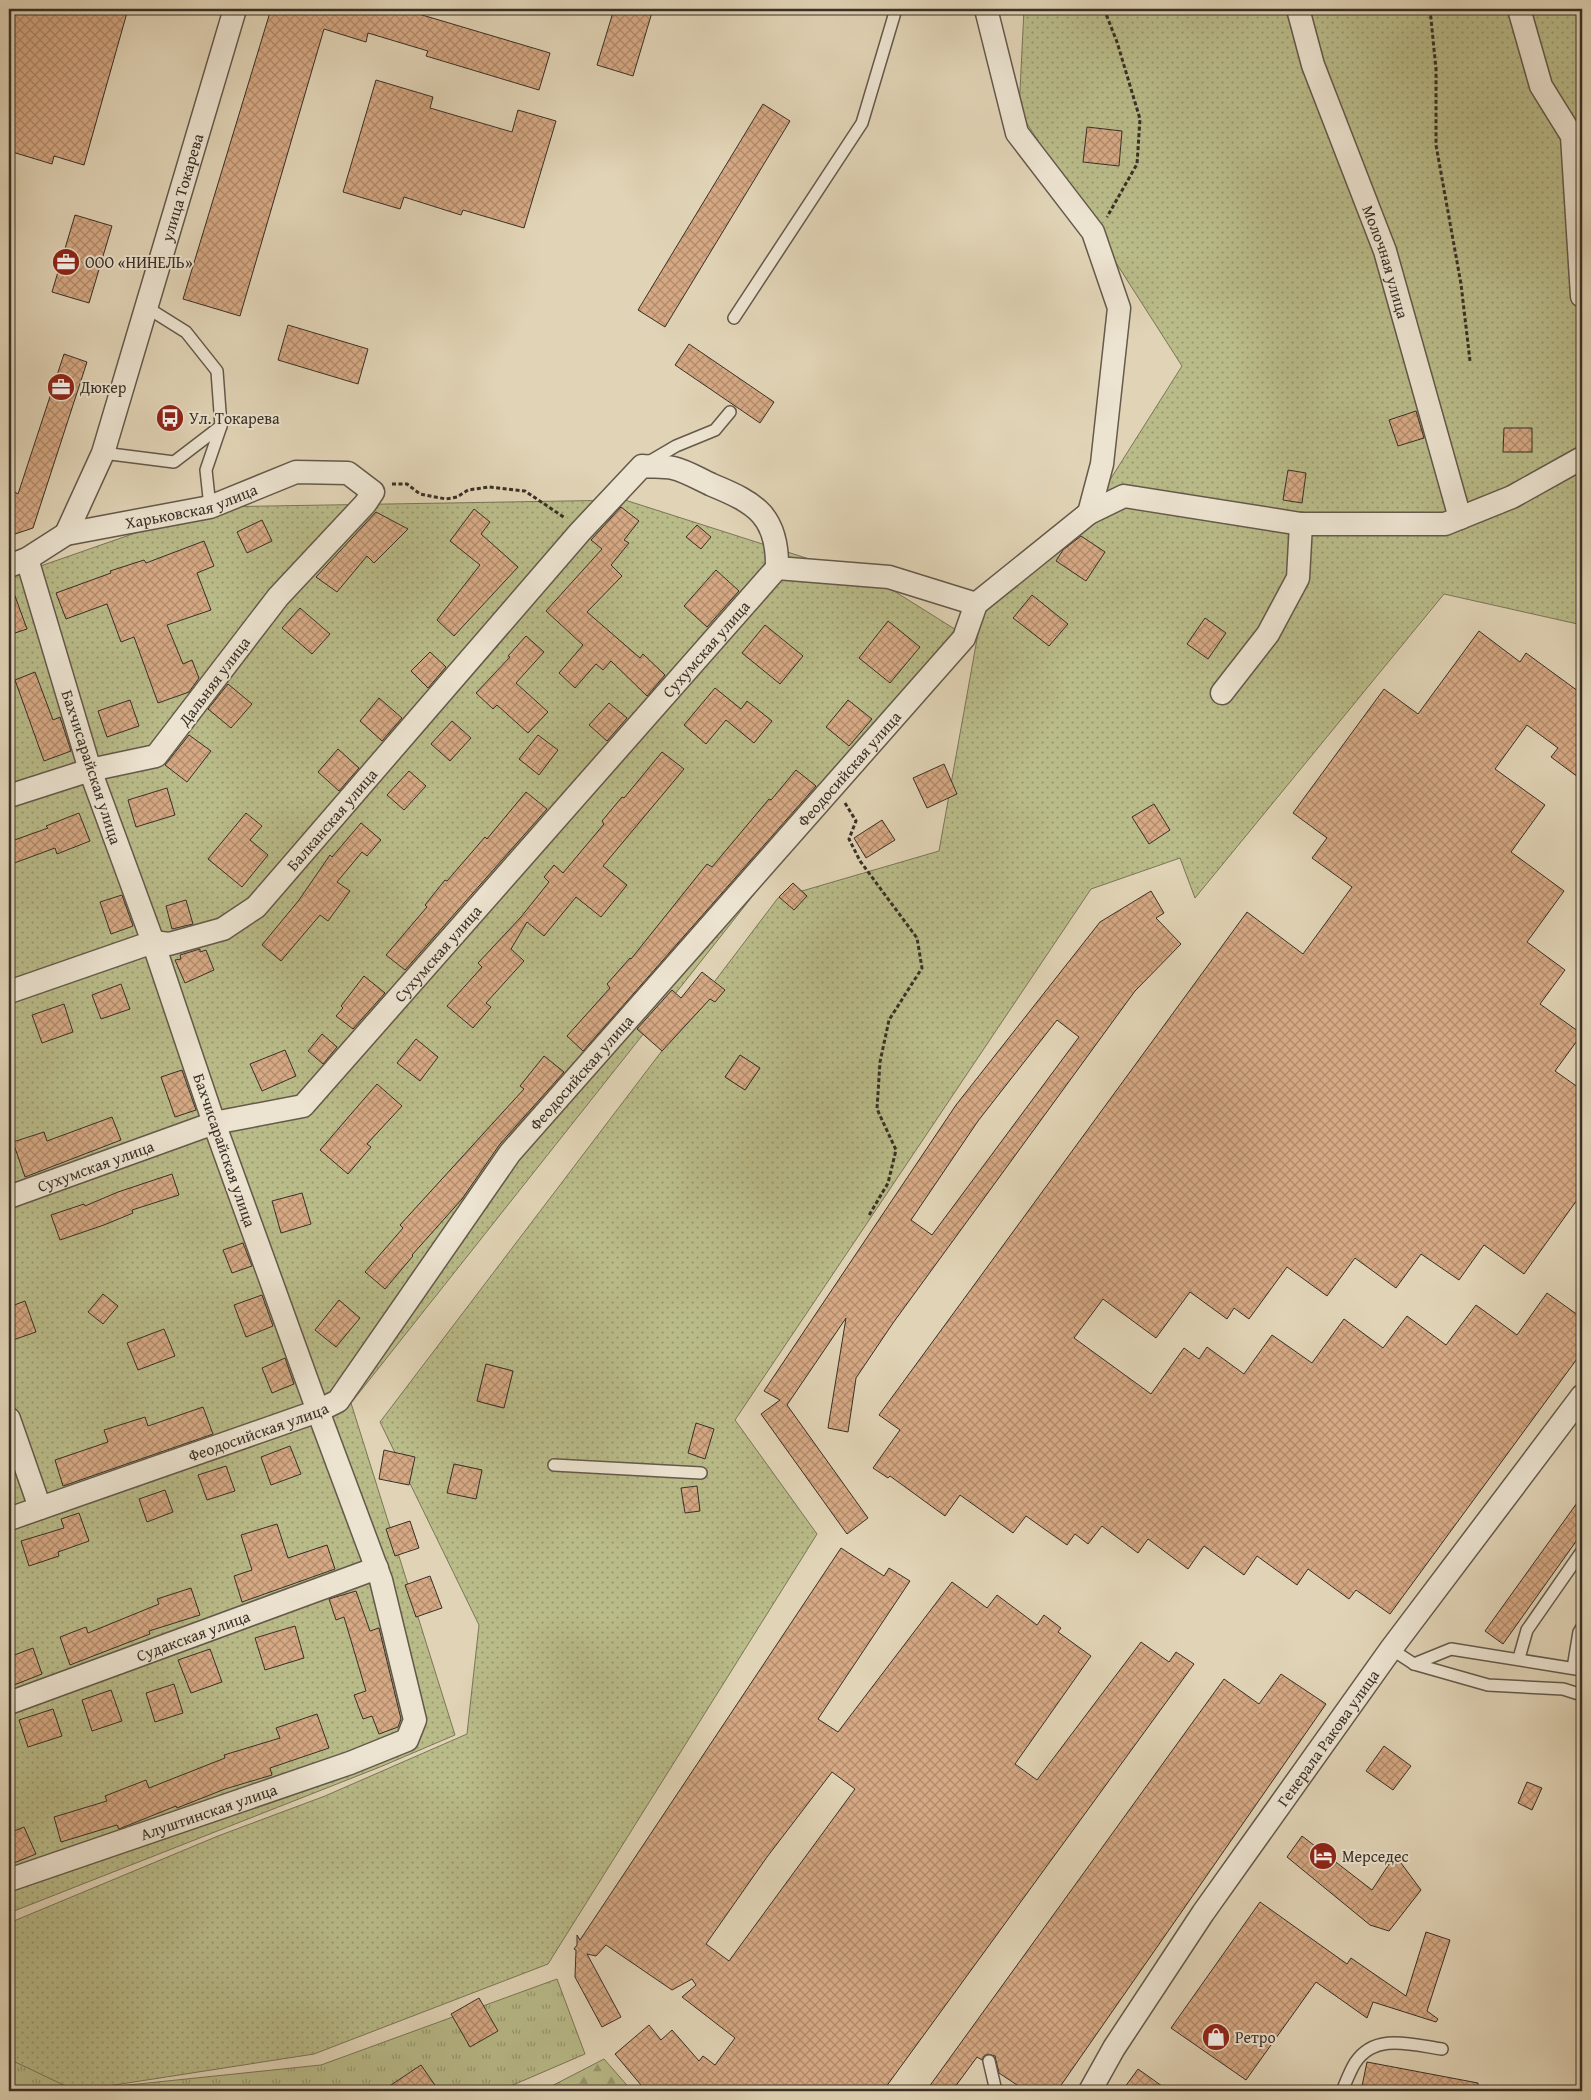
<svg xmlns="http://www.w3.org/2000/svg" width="1591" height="2100" viewBox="0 0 1591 2100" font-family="'Gentium Book Plus',serif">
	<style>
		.grass { fill: url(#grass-tufts); stroke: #7a7658 }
		.forest { fill: url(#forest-firs); stroke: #7a7658 }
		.garden { fill: url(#garden-dots); stroke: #7a7658; fill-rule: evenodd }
		.building { fill: url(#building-cross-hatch); stroke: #3a3027; fill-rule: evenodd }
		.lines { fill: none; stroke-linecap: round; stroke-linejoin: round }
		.lane-casing { stroke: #64594b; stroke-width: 14 }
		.street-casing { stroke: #64594b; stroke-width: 25 }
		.path { stroke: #3a3027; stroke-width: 3; stroke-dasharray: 4 2.5; stroke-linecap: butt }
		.lane { stroke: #ece3d0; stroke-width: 11 }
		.street { stroke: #ece3d0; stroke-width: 22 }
		.labels { text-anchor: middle; stroke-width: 4; stroke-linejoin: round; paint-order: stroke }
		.street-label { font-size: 16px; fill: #3a3027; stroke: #ece3d0 }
		.poi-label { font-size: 16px; fill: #3a3027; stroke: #ece3d0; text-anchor: start }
	</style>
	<defs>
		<pattern id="grass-tufts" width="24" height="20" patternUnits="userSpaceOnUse" patternTransform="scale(1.25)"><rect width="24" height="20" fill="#b9bb89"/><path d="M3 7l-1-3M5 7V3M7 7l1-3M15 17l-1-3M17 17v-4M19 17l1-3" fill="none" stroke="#979870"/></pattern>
		<pattern id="forest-firs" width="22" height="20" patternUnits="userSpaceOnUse" patternTransform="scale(1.25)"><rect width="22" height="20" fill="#b9bb89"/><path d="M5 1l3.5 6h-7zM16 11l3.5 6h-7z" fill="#979870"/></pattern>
		<pattern id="garden-dots" width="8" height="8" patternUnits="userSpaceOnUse" patternTransform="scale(1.25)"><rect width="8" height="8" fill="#b9bb89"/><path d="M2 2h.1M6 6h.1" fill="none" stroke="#979870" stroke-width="1.8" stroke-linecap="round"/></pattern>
		<pattern id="building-cross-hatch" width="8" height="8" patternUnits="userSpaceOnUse" patternTransform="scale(1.25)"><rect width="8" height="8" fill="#d6a984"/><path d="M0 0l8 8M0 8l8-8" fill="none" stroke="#af8a6c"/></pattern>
	</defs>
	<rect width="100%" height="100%" fill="#e1d4b6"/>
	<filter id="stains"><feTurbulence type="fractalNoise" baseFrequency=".004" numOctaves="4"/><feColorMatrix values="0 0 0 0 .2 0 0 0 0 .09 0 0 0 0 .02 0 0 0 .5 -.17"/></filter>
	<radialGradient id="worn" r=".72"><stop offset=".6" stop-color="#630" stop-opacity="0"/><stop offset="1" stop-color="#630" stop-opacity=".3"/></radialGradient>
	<polygon class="grass" points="557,1979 585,2054 499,2091 9,2091 9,2053 90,2089 321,2065"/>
	<polygon class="forest" points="604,2059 632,2091 542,2091"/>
	<g class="garden">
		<path d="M 1024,9 L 1582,9 L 1582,625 L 1444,594 L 1195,898 L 1180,858 L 1091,889 L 735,1420 L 817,1534 L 548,1964 L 314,2054 L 76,2091 L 9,2059 L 9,1923 L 218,1836 L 325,1796 L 467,1734 L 479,1625 L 380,1422 L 778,898 L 939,851 L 982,611 L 1089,513 L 1182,366 L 1019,111 ZM 740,1055 L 760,1068 L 745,1090 L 725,1077 ZM 486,1364 L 513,1371 L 503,1408 L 477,1401 ZM 454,1464 L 482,1470 L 448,1493 Z"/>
		<polygon points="625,500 878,581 961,633 351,1403 455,1735 380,1767 9,1913 9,577 210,507"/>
	</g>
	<g class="building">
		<polygon points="9,9 128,9 84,165 54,156 52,164 9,151"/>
		<polygon points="271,9 402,9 550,53 539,90 426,56 428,51 368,33 366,42 324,29 240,316 183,299"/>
		<polygon points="614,9 653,9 633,76 597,65"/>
		<polygon points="376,80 433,97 430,108 512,132 518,110 556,121 524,228 463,210 461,215 404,197 400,209 343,192"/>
		<polygon points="763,104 790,121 665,327 638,310"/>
		<polygon points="1087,127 1122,131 1119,166 1083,162"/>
		<polygon points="75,215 112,226 89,303 52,292"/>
		<polygon points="288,325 368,349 358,384 278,360"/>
		<polygon points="689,344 774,402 760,423 675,365"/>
		<polygon points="64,354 87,362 33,528 9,536 9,488 18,494"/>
		<polygon points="1416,411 1424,438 1398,446 1389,420"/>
		<polygon points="1504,428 1532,428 1532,452 1503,452"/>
		<polygon points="1288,470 1306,473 1302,503 1283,500"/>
		<polygon points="621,507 639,521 624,540 629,543 611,565 622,576 587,612 640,658 643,654 665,675 647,696 611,661 603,670 596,664 575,688 559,673 583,645 546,611 602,549 591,540"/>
		<polygon points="474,509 490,522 481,534 518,567 454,636 437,620 480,565 450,541"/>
		<polygon points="376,512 408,529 374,563 367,556 337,592 316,577"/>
		<polygon points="262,520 272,541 247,553 237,532"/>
		<polygon points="697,525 711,537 701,549 686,537"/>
		<polygon points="1081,536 1105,552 1086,581 1056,561 1063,550"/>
		<polygon points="204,541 214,566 197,573 211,610 167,625 183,664 192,660 199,678 189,692 158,703 134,637 121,642 107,604 66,619 56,593 111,573 110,571 144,560 146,563"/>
		<polygon points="716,570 739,591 707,627 684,606"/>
		<polygon points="9,585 11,585 27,629 9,635"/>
		<polygon points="1032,595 1068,624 1049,646 1013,618"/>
		<polygon points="300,608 330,634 312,654 282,628"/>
		<polygon points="1205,618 1226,633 1208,659 1187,644"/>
		<polygon points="888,621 920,647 890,683 859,658"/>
		<polygon points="765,625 803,656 780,684 742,653"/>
		<polygon points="1479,631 1520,662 1526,653 1582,694 1582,780 1551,757 1558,748 1527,725 1495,769 1545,805 1511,852 1564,891 1527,942 1565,970 1540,1004 1582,1034 1555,1071 1582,1090 1582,1193 1524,1274 1484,1245 1459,1280 1421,1254 1396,1288 1355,1258 1327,1296 1287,1267 1249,1319 1234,1308 1227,1319 1190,1292 1156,1338 1103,1299 1074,1338 1151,1394 1184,1348 1199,1359 1207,1347 1244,1374 1272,1335 1312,1363 1344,1319 1383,1348 1407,1316 1446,1345 1476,1305 1517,1335 1547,1293 1582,1318 1582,1352 1390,1614 1356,1590 1349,1599 1308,1569 1297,1585 1257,1556 1244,1575 1204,1546 1188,1569 1148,1539 1138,1553 1102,1526 1088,1544 1075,1534 1067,1545 1026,1516 1013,1533 960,1495 945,1516 890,1476 888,1478 873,1468 900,1430 879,1415 1247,912 1303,954 1352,887 1312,858 1327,838 1293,813 1384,689 1418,714"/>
		<polygon points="526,636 544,652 516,683 548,712 528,733 497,705 493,709 476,693 510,657 508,656"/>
		<polygon points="430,652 446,667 428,688 411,671"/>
		<polygon points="35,672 53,720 60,717 71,751 44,761 15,680"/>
		<polygon points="228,684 252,704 231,728 208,709"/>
		<polygon points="715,688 741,709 747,701 772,721 754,743 726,720 706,744 684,725"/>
		<polygon points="379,698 402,718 382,741 360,721"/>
		<polygon points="130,700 139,726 107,737 98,711"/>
		<polygon points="848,700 872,719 849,746 826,727"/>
		<polygon points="609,703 627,718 607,741 589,725"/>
		<polygon points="452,721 471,738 450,761 431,744"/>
		<polygon points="189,735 211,751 187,782 165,765"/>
		<polygon points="538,735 558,750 539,775 519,759"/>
		<polygon points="338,749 359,768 339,791 318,772"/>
		<polygon points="662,752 684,769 603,866 627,885 601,917 576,897 544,936 527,922 511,949 524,961 486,1003 491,1007 473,1028 447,1006 482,967 478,963 521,917 549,882 544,877 554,865 563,873 604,824 602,821 622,797 624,798"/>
		<polygon points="944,764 957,794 927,808 913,778"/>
		<polygon points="796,770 816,786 583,1051 567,1036 610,988 607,984 630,958 631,959 707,864 712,867 769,799 771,800"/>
		<polygon points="409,771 426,786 404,810 387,795"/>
		<polygon points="167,788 175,815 136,827 128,800"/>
		<polygon points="526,792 547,809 405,970 386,955 427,907 425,905 445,880 447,881 485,837 487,839"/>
		<polygon points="1154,804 1170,830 1149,844 1132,817"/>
		<polygon points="79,813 90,841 57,854 55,848 9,865 9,842 48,828 46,826"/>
		<polygon points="246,813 262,826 250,840 268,855 242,887 208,859"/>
		<polygon points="882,820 895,840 866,858 854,838"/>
		<polygon points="361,823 381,840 367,856 362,852 337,882 350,891 328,921 320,915 281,961 262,945 299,900 330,855 332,857"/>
		<polygon points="793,883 807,896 794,910 779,897"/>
		<path d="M 1151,891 L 1164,913 L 1156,918 L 1181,944 L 1135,991 L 893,1323 L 856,1378 L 848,1432 L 828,1428 L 846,1318 L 787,1405 L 868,1518 L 847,1534 L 761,1414 L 780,1400 L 764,1391 L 956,1105 L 1100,922 ZM 1057,1020 L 1079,1037 L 932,1235 L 911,1220 L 978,1121 Z"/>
		<polygon points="122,895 133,926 111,934 100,902"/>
		<polygon points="186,900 193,924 172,929 166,906"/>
		<polygon points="200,949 200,952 206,950 214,970 185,983 175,960 181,959 180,955"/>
		<polygon points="702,972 725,990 715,1002 710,999 662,1051 637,1029 672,990 681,998"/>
		<polygon points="364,976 385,993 353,1029 336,1016 343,1008 341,1006"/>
		<polygon points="121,984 130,1009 101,1019 92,995"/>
		<polygon points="64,1004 73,1032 42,1043 32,1015"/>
		<polygon points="322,1034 337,1047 323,1064 308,1051"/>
		<polygon points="416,1039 438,1057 420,1081 397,1063"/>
		<polygon points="285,1050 296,1076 262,1091 250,1064"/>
		<polygon points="740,1055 760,1068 745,1090 725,1077"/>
		<polygon points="544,1056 564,1072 500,1144 462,1199 412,1255 413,1256 385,1289 365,1272 403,1228 400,1225 524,1089 520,1086"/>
		<polygon points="182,1070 196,1110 175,1117 161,1077"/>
		<polygon points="377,1084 402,1106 367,1144 371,1147 348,1174 320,1150"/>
		<polygon points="112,1117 121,1140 25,1177 13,1142 44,1132 47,1141"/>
		<polygon points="172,1174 179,1195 132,1210 133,1213 104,1225 60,1240 51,1215 84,1204 85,1206 118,1192"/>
		<polygon points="302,1193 311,1224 281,1233 272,1201"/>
		<polygon points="243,1243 252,1266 232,1273 223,1250"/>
		<polygon points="103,1294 118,1306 103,1324 88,1312"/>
		<polygon points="262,1295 273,1326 246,1337 234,1305"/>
		<polygon points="339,1300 360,1318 336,1347 315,1330"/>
		<polygon points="25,1301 36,1332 13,1340 9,1327 9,1307"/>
		<polygon points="164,1329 175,1356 138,1370 127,1343"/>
		<polygon points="285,1358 294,1384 272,1393 262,1368"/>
		<polygon points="486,1364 513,1371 504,1408 477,1401"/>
		<polygon points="203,1407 213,1434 63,1486 55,1460 108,1442 104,1430 145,1417 148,1426"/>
		<polygon points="696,1423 714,1429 705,1459 688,1453"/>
		<polygon points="290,1446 301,1474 271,1485 261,1457"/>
		<polygon points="384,1450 415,1457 409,1485 379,1479"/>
		<polygon points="454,1464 482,1470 476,1499 447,1493"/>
		<polygon points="226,1466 235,1491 207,1500 198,1475"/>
		<polygon points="697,1486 700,1511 685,1513 681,1488"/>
		<polygon points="165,1490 173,1512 147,1522 139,1499"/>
		<polygon points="1582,1496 1582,1533 1503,1644 1485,1631"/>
		<polygon points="79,1513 89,1541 58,1552 59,1556 29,1566 21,1541 64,1528 61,1519"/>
		<polygon points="410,1521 419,1548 395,1556 386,1529"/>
		<polygon points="277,1524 288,1558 327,1545 335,1569 242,1602 234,1576 252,1570 241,1535"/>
		<path d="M 841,1548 L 884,1576 L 889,1568 L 910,1581 L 818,1719 L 838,1732 L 952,1582 L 987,1608 L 997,1595 L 1037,1625 L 1044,1615 L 1061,1628 L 1058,1632 L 1091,1656 L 1015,1764 L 1037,1780 L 1141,1642 L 1169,1662 L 1176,1652 L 1194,1664 L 883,2091 L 646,2091 L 615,2054 L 649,2025 L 661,2040 L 672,2030 L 699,2061 L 703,2056 L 715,2065 L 735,2038 L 682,1997 L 696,1985 L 692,1979 L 672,1990 L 606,1945 L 596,1956 L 587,1954 L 621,2017 L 602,2027 L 575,1977 L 576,1950 L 574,1949 L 577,1945 L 577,1935 L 580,1940 ZM 832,1772 L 855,1789 L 729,1961 L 706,1944 L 767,1857 Z"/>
		<polygon points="430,1576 442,1608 416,1617 405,1585"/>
		<polygon points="191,1588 200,1615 149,1631 150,1634 70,1665 60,1637 86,1627 88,1633 159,1604 157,1599"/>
		<polygon points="356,1591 370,1631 379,1628 401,1719 398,1727 379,1734 372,1716 363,1719 354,1695 366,1691 344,1617 336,1620 329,1599"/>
		<polygon points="295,1626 304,1658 265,1670 255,1638"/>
		<polygon points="33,1648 42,1674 9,1687 9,1657"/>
		<polygon points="210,1649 222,1682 191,1693 178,1660"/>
		<polygon points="1281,1674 1326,1704 1057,2091 1026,2091 999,2073 995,2056 988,2054 984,2056 982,2060 977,2057 952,2091 926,2091 1224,1679 1259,1704"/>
		<polygon points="174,1684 183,1713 155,1722 146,1693"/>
		<polygon points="111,1690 122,1721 92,1731 82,1700"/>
		<polygon points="53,1709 62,1736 28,1747 19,1720"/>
		<polygon points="317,1714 329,1748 270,1768 272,1775 225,1789 177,1808 176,1806 119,1829 117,1825 61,1842 54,1817 107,1801 105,1796 146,1780 149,1788 225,1758 224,1755 280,1738 276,1728"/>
		<polygon points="1384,1746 1411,1766 1393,1790 1366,1771"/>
		<polygon points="1527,1782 1542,1788 1532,1810 1518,1803"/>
		<polygon points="24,1827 36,1854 9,1865 9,1833"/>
		<polygon points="1302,1836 1372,1890 1395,1855 1421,1890 1389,1931 1370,1925 1287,1857"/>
		<polygon points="1260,1902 1347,1964 1351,1958 1406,1996 1426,1932 1450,1940 1427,2011 1438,2019 1436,2022 1373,2002 1367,2018 1316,1982 1246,2080 1171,2028"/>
		<polygon points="479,1998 498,2031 470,2047 451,2014"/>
		<polygon points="1367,2062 1478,2083 1478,2091 1361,2091"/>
		<polygon points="421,2065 439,2091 382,2091"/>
		<polygon points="1138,2069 1169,2091 1122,2091"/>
	</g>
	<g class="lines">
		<defs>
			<g id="lane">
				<polyline points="146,307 186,332 217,371 221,426 206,470 210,507"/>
				<polyline points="734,318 862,123 896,9"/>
				<polyline points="103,453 174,462 221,426"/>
				<polyline points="647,463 676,446 715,430 730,412"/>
				<polyline points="554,1465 701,1473"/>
				<polyline points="1391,1649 1414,1664 1451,1649 1582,1670"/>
				<polyline points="1519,1658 1527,1630 1582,1551"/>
				<polyline points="1414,1664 1488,1685 1563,1689 1582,1695"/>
				<polyline points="1573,1668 1579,1632 1582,1627"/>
				<polyline points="989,2061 996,2091"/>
				<path d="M 1342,2091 C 1346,2082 1350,2071 1355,2063 C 1375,2032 1413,2045 1442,2049"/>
			</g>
			<g id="street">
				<polyline points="986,9 1017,133 1093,232 1119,308 1102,464 1089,513"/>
				<path id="s1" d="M 1298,9 L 1313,65 L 1385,251 L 1460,518"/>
				<polyline points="1519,9 1541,86 1572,136 1582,296"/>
				<path id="s2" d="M 66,534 L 103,453 L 235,9"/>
				<path id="s3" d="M 9,566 L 27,559 L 66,534 L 210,507 L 296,472 L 348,473 L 373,492 L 365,504 L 278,597 L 156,756 L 90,770 L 9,796"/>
				<polyline points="1222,693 1268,634 1298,578 1301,524"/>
				<path id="s4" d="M 9,992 L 153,942 L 169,944 L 223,929 L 256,907 L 580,532 L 642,466 C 652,467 663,466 673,468 C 686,471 699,479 712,485 C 756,503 778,516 777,568 L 889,577 L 976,604"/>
				<path id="s5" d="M 9,1197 L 214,1123 L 303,1106 L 777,568"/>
				<polyline points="9,1419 40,1508"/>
				<path id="s6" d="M 9,1519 L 318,1411 L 338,1401 L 510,1153 L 964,638 L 976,604 L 1089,513 L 1124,496 L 1301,524 L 1445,524 L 1512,497 L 1582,458"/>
				<path id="s7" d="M 9,1703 L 377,1568"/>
				<path id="s8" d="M 9,1880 L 350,1763 L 407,1740 L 415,1720 L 381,1580 L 318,1411 L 214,1123 L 153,942 L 90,770 L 27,559"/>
				<path id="s9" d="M 1090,2091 L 1114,2048 L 1203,1913 L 1391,1649 L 1582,1396"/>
			</g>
		</defs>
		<use href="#lane" class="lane-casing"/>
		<use href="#street" class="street-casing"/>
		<g class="path">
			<polyline points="1104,9 1117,42 1140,119 1137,164 1107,217"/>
			<polyline points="1430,9 1436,69 1436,145 1461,284 1470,361"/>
			<polyline points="392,484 407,484 420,494 446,499 457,497 468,490 489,487 525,491 565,518"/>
			<polyline points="845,803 856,821 849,839 860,861 917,938 922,968 889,1020 880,1062 877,1109 896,1150 888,1183 868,1217"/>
		</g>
		<use href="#lane" class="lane"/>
		<use href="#street" class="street"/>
	</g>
	<defs>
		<symbol id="office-disc" viewBox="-11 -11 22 22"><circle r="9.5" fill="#8f2418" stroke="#ece3d0"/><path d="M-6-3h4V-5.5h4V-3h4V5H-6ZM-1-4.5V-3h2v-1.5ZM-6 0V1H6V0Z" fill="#fff"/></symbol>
		<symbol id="bus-disc" viewBox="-11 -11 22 22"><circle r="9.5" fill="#8f2418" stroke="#ece3d0"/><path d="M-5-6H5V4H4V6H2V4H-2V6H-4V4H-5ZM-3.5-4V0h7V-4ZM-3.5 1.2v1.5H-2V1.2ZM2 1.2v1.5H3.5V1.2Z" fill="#fff"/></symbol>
		<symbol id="hotel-disc" viewBox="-11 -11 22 22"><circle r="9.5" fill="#8f2418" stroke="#ece3d0"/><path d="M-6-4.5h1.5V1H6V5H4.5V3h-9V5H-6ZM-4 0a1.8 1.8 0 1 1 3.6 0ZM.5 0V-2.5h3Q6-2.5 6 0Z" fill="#fff"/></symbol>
		<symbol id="shop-disc" viewBox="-11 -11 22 22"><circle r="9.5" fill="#8f2418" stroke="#ece3d0"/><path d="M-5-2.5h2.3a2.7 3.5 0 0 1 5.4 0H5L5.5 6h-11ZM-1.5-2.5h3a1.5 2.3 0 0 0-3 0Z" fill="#fff"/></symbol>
	</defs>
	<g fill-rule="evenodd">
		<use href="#office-disc" x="50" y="246" width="32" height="32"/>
		<use href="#office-disc" x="45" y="371" width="32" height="32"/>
		<use href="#bus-disc" x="154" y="402" width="32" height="32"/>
		<use href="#hotel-disc" x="1307" y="1840" width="32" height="32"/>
		<use href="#shop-disc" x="1200" y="2021" width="32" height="32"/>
	</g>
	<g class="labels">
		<g class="street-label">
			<text dy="6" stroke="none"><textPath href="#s2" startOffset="366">улица Токарева</textPath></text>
			<text dy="6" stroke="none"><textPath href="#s1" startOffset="268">Молочная улица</textPath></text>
			<text dy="6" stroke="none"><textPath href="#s3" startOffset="194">Харьковская улица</textPath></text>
			<text dy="6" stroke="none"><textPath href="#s5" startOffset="918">Сухумская улица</textPath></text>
			<text transform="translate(214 681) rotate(-53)" y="6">Дальняя улица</text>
			<text transform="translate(92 767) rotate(72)" y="6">Бахчисарайская улица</text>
			<text dy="6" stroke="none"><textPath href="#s6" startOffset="1164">Феодосийская улица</textPath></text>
			<text dy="6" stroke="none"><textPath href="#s4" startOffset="380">Балканская улица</textPath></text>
			<text dy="6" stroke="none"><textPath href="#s5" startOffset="512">Сухумская улица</textPath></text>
			<text dy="6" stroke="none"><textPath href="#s6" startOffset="759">Феодосийская улица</textPath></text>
			<text transform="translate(225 1150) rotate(71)" y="6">Бахчисарайская улица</text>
			<text dy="6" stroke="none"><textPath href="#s5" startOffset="92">Сухумская улица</textPath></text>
			<text dy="6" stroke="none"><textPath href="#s6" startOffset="264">Феодосийская улица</textPath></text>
			<text dy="6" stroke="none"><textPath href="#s7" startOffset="196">Судакская улица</textPath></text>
			<text dy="6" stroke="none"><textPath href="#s9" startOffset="426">Генерала Ракова улица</textPath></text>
			<text dy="6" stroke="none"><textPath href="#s8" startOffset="211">Алуштинская улица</textPath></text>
		</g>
		<g class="poi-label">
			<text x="85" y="268">ООО «НИНЕЛЬ»</text>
			<text x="80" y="393">Дюкер</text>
			<text x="189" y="424">Ул. Токарева</text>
			<text x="1342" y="1862">Мерседес</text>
			<text x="1235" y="2043">Ретро</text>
		</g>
	</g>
	<rect width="1591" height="2100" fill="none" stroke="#e1d4b6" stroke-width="30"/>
	<rect x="10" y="10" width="1571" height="2080" fill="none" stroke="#3a3027" stroke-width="2.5"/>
	<rect x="15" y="15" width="1561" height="2070" fill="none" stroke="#3a3027"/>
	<rect width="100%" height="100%" filter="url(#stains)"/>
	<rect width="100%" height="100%" fill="url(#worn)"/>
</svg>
